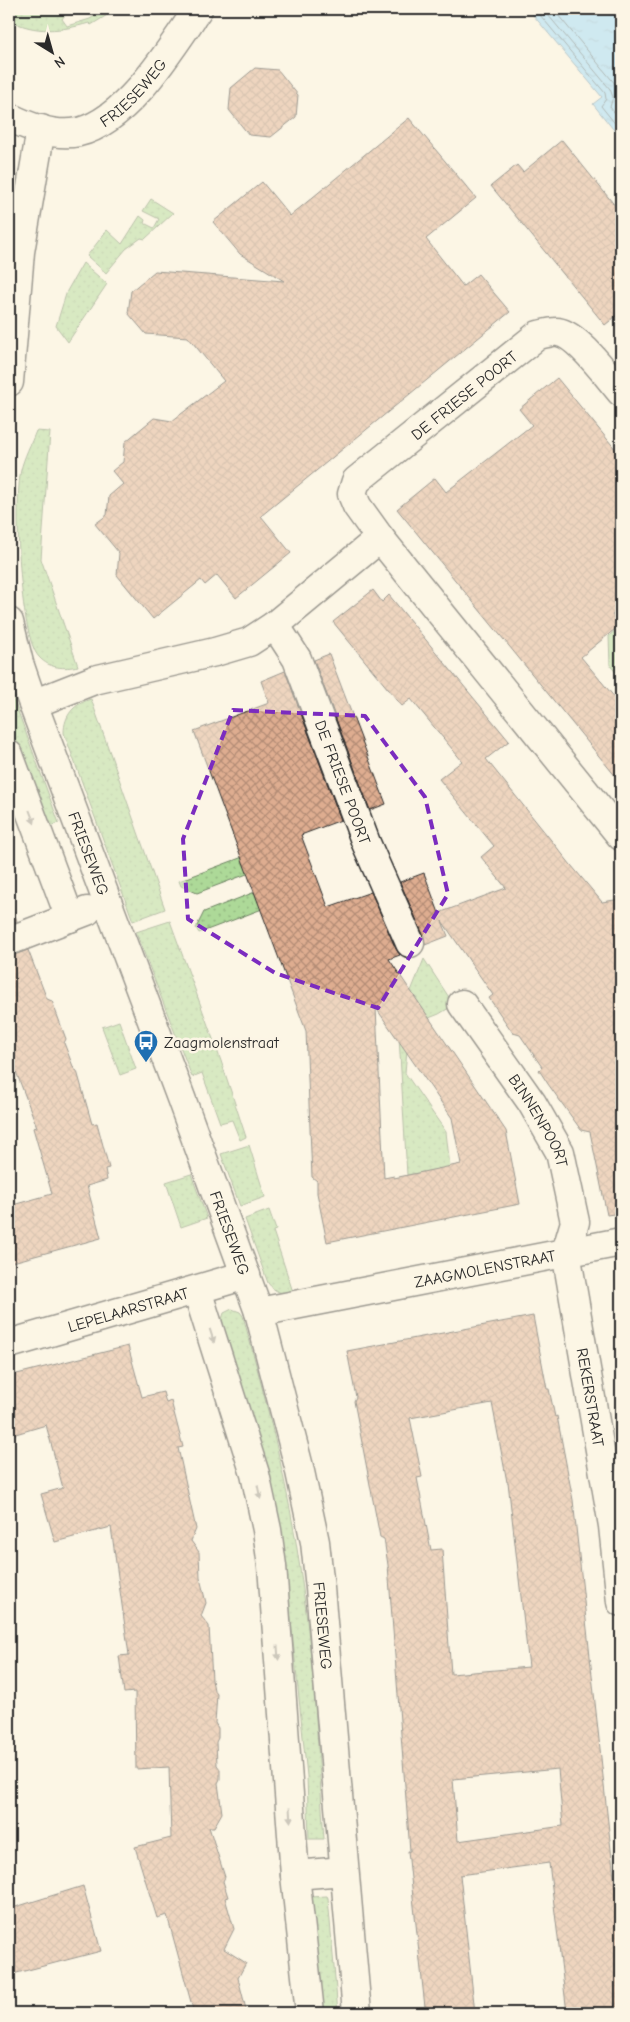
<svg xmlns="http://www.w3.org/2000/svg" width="630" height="2022" viewBox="0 0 630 2022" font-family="'Comic Neue',sans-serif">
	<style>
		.grass { fill: url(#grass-dots); stroke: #6c8262 }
		.park { fill: url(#park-tufts); stroke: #6c8262 }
		.water { fill: url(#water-ripples); stroke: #6e93a8 }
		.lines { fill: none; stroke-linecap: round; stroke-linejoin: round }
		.shore { stroke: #57717f; stroke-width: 1 }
		.building { fill: url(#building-cross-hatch); stroke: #2b2b2b; fill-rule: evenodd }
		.minor-casing { stroke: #2b2b2b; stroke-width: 31 }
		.tertiary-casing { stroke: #2b2b2b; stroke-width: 31 }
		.minor { stroke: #fcf5e5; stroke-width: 28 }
		.tertiary { stroke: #fcf5e5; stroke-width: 28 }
		.oneway { fill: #949088 }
		.marked { fill: none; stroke: #7b2cbf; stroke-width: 4; stroke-dasharray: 10 6; stroke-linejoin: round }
		.labels { text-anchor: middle; stroke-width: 5; stroke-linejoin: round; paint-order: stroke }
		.street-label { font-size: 16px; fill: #2b2b2b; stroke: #fcf5e5 }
		.poi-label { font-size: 16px; fill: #2b2b2b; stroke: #fcf5e5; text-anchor: start }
	</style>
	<defs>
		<pattern id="grass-dots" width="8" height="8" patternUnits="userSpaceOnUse" patternTransform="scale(1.25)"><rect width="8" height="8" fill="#add998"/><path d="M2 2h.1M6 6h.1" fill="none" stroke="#95ba83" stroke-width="1.8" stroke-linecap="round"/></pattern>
		<pattern id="park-tufts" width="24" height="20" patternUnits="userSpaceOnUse" patternTransform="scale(1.25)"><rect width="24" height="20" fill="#add998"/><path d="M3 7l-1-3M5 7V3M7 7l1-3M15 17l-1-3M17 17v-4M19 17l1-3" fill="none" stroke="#95ba83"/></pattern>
		<pattern id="water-ripples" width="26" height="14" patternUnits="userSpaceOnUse" patternTransform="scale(1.25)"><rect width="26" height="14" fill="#9ad9fc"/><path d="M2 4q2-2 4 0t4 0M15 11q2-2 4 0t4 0" fill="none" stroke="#85bad8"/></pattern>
		<pattern id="building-cross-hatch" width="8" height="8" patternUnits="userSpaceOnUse" patternTransform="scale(1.25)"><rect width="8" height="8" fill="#dead90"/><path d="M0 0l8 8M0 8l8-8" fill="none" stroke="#b48d76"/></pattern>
	</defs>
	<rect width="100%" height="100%" fill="#fcf5e5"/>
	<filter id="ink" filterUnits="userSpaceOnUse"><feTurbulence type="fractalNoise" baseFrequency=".02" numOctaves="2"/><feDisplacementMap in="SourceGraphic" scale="10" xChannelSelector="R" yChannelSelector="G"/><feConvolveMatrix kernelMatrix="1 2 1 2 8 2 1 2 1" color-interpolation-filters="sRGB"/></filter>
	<g filter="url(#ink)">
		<g class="grass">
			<path d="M 9,9 L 69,9 L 62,19 L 67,26 L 90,19 L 104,9 L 117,9 L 91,25 L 89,23 C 61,31 36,34 9,20 Z"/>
			<polygon points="151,199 173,213 145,239 141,238 126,249 106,273 87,256 107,230 122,244 140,216 145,220 144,223 154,228 159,219 143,211"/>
			<polygon points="83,263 107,284 68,342 56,326 67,291"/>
			<path d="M 36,431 L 50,432 L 41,559 L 78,666 C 64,669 50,669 39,657 C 19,636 14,501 21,470 C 24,457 31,444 36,431 Z"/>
			<polygon points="9,687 59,823 47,827 9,727"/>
			<path d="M 91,699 L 165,909 L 133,921 L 64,733 C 64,715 74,704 91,699 Z"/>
			<polygon points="272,846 276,863 197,893 181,886 179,881"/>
			<polygon points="283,881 291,898 199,933 196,928 204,912"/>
			<polygon points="170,921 221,1061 246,1137 240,1140 232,1120 220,1123 202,1073 192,1077 136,932"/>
			<polygon points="424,959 454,1005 439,1014 429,1018 411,991"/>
			<polygon points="119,1021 136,1069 120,1075 102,1027"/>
			<polygon points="399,1037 407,1049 405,1073 446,1132 450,1167 407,1175"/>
			<polygon points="249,1145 265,1197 240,1206 221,1154"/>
			<polygon points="191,1174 207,1218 181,1227 166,1182"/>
			<path d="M 269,1210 L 276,1230 L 273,1231 L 293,1292 C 282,1295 275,1292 268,1283 L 245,1219 Z"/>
			<path d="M 232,1309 L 240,1312 L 243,1316 C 266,1401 289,1487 301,1575 C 314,1662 318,1751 324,1839 L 309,1839 L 307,1776 L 282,1533 L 266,1461 L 221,1323 L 224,1313 Z"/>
			<polygon points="327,1896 328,1898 338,2013 320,2013 310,1897"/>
		</g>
		<polygon class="park" points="621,625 621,679 610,665 609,636"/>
		<polygon class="water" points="528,9 621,9 621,139 593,104 602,97"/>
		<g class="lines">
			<g class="shore">
				<polyline points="535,9 605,93 606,99 601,106 621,131"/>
				<polyline points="543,9 610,89 613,97 610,107 621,121"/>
				<polyline points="553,9 616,85 620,94 618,106 621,109"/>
			</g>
		</g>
		<g class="building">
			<polygon points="255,68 278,70 298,95 296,117 271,137 249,135 229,110 231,88"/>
			<polygon points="409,118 476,198 426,239 463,286 478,274 510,312 261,516 291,553 236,598 217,575 205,585 201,580 153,619 117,575 119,553 95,524 107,515 109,496 123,484 112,471 123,462 125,442 154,418 172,421 224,381 188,337 146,334 128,313 131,291 155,271 284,281 240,254 213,222 262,182 290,216"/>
			<polygon points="562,140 621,213 621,312 605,325 491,186 517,165 523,172"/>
			<polygon points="557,378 621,456 621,607 612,615 620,625 581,657 621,705 621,783 397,509 435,478 446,492 532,425 519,409"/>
			<polygon points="373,590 382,602 389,595 509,741 486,759 571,865 602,902 621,899 621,1213 607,1215 590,1132 581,1130 548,1084 539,1070 542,1067 520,1035 513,1033 489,998 493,995 442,921 448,936 425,945 424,937 400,882 424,873 439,913 506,888 481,857 494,846 439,779 462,761 411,699 402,706 333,622"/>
			<polygon points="329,654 386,804 370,810 314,660"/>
			<path d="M 285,671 L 341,820 L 301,835 L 328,907 L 371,892 L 396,949 L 400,955 L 389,959 L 506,1131 L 520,1204 L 327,1242 L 317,1193 L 317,1181 L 312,1177 L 306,1031 L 194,731 L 269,703 L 261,681 ZM 376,1008 L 452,1118 L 461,1164 L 394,1178 L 394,1176 L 384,1178 Z"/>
			<polygon points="9,906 12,906 17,921 9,924"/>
			<polygon points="28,950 47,999 52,1001 66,1039 64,1043 74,1069 77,1071 92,1124 97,1123 109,1168 105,1169 107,1180 87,1186 101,1238 9,1263 9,1206 52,1194 33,1128 37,1127 9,1053 9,956"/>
			<path d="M 533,1316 L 547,1389 L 549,1389 L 555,1417 L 557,1416 L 573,1500 L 621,1942 L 621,2013 L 567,2013 L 549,1863 L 460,1875 L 475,2013 L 429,2013 L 428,2007 L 425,2007 L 408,1851 L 410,1851 L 388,1565 L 384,1539 L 380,1537 L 354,1401 L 356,1397 L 347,1351 ZM 492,1403 L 507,1482 L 508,1482 L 529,1667 L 451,1674 L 442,1549 L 431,1550 L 417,1478 L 422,1477 L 410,1418 ZM 558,1769 L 563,1826 L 458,1841 L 453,1779 Z"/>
			<polygon points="128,1346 142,1397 163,1392 166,1403 171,1401 183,1447 178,1448 196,1529 191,1541 199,1552 200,1578 206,1603 201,1616 209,1626 212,1680 214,1690 217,1694 215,1723 218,1728 218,1738 216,1742 217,1765 220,1769 220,1779 218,1783 222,1813 214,1827 209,1827 225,1877 223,1881 228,1897 225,1898 234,1929 224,1949 246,1963 238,1978 247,2013 194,2013 167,1915 157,1918 135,1847 171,1838 169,1767 136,1769 135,1692 124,1693 119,1656 129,1655 111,1527 55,1542 41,1494 63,1488 46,1425 9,1436 9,1376"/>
			<polygon points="83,1886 101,1951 9,1975 9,1909"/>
		</g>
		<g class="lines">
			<defs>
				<g id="minor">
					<polyline points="9,382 20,252 41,129"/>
					<path d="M 621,392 C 608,377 578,335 558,332 C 553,331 544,334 538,335 L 356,481 L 352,494 L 357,506 L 380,538 L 621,836"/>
					<path id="s1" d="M 9,622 L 19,663 L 33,704 L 181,1098 L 259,1312 L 299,1467 L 315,1542 L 320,1588 L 357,2013"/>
					<path id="s2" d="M 275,625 L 297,659 L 366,843 L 410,943"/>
					<polyline points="33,704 94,680 215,652 249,642 275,625 380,538"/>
					<polyline points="9,755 70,918"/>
					<polyline points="9,941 87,911"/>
					<path id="s3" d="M 462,1004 L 532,1103 L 560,1152 L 575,1222 L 566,1252 L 613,1526 L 621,1602"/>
					<polyline points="197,1290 255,1474 267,1530 272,1566 295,1875 310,2013"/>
					<path id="s4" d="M 259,1312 L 621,1242"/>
					<path id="s5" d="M 9,1344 L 246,1275"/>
					<polyline points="295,1875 344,1871"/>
				</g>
				<g id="tertiary">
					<path id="s6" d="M 9,117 C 29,127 56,137 79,132 C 128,120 171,48 198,9"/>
				</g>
			</defs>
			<use href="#minor" class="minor-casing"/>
			<use href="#tertiary" class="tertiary-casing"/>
			<use href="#minor" class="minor"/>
			<use href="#tertiary" class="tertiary"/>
		</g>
		<defs><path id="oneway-solid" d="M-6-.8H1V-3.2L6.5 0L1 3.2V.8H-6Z" transform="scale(1.25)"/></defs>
		<g class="oneway">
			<use href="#oneway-solid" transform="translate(32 817) rotate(69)"/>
			<use href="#oneway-solid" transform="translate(212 1336) rotate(72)"/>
			<use href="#oneway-solid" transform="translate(259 1492) rotate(78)"/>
			<use href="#oneway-solid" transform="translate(278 1653) rotate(86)"/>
			<use href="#oneway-solid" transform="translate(290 1815) rotate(86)"/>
		</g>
	</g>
	<path d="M0 0H630V2022H0ZM 233,710 L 365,716 L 425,797 L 448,894 L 378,1008 L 275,973 L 188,919 L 183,839 Z" fill="#fcf5e5" fill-opacity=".55" fill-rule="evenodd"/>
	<path class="marked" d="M 233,710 L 365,716 L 425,797 L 448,894 L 378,1008 L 275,973 L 188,919 L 183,839 Z"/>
	<defs>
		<symbol id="bus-pin" viewBox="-11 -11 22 30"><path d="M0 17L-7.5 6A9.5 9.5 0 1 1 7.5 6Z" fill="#1f6fb2" stroke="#fcf5e5"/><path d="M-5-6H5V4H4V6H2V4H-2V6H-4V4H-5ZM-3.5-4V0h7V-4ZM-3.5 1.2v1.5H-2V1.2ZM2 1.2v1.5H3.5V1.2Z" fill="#fff"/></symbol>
	</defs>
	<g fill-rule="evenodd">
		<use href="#bus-pin" x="132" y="1028" width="28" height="38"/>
	</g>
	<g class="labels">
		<g class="street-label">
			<text dy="6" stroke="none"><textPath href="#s6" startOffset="141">FRIESEWEG</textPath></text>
			<text transform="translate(464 395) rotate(-39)" y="6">DE FRIESE POORT</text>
			<text dy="6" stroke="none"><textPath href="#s2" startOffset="172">DE FRIESE POORT</textPath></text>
			<text dy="6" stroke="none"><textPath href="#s1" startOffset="245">FRIESEWEG</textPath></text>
			<text dy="6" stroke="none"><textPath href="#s3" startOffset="140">BINNENPOORT</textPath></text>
			<text dy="6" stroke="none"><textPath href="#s1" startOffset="650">FRIESEWEG</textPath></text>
			<text dy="6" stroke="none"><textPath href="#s4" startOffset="230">ZAAGMOLENSTRAAT</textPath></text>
			<text dy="6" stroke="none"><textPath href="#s5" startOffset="124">LEPELAARSTRAAT</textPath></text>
			<text dy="6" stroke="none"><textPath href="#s3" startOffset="428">REKERSTRAAT</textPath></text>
			<text dy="6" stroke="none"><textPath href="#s1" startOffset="1055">FRIESEWEG</textPath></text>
		</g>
		<g class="poi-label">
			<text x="164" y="1048">Zaagmolenstraat</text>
		</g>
	</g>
	<rect width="630" height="2022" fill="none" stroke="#fcf5e5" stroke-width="30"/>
	<rect x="15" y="15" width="600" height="1992" fill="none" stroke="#2b2b2b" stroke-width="2" filter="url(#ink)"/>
	<g transform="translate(52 52) rotate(143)" stroke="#fcf5e5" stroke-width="4" paint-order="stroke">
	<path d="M0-4L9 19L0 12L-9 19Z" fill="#2b2b2b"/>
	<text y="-8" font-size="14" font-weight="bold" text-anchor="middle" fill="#2b2b2b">N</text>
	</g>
</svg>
